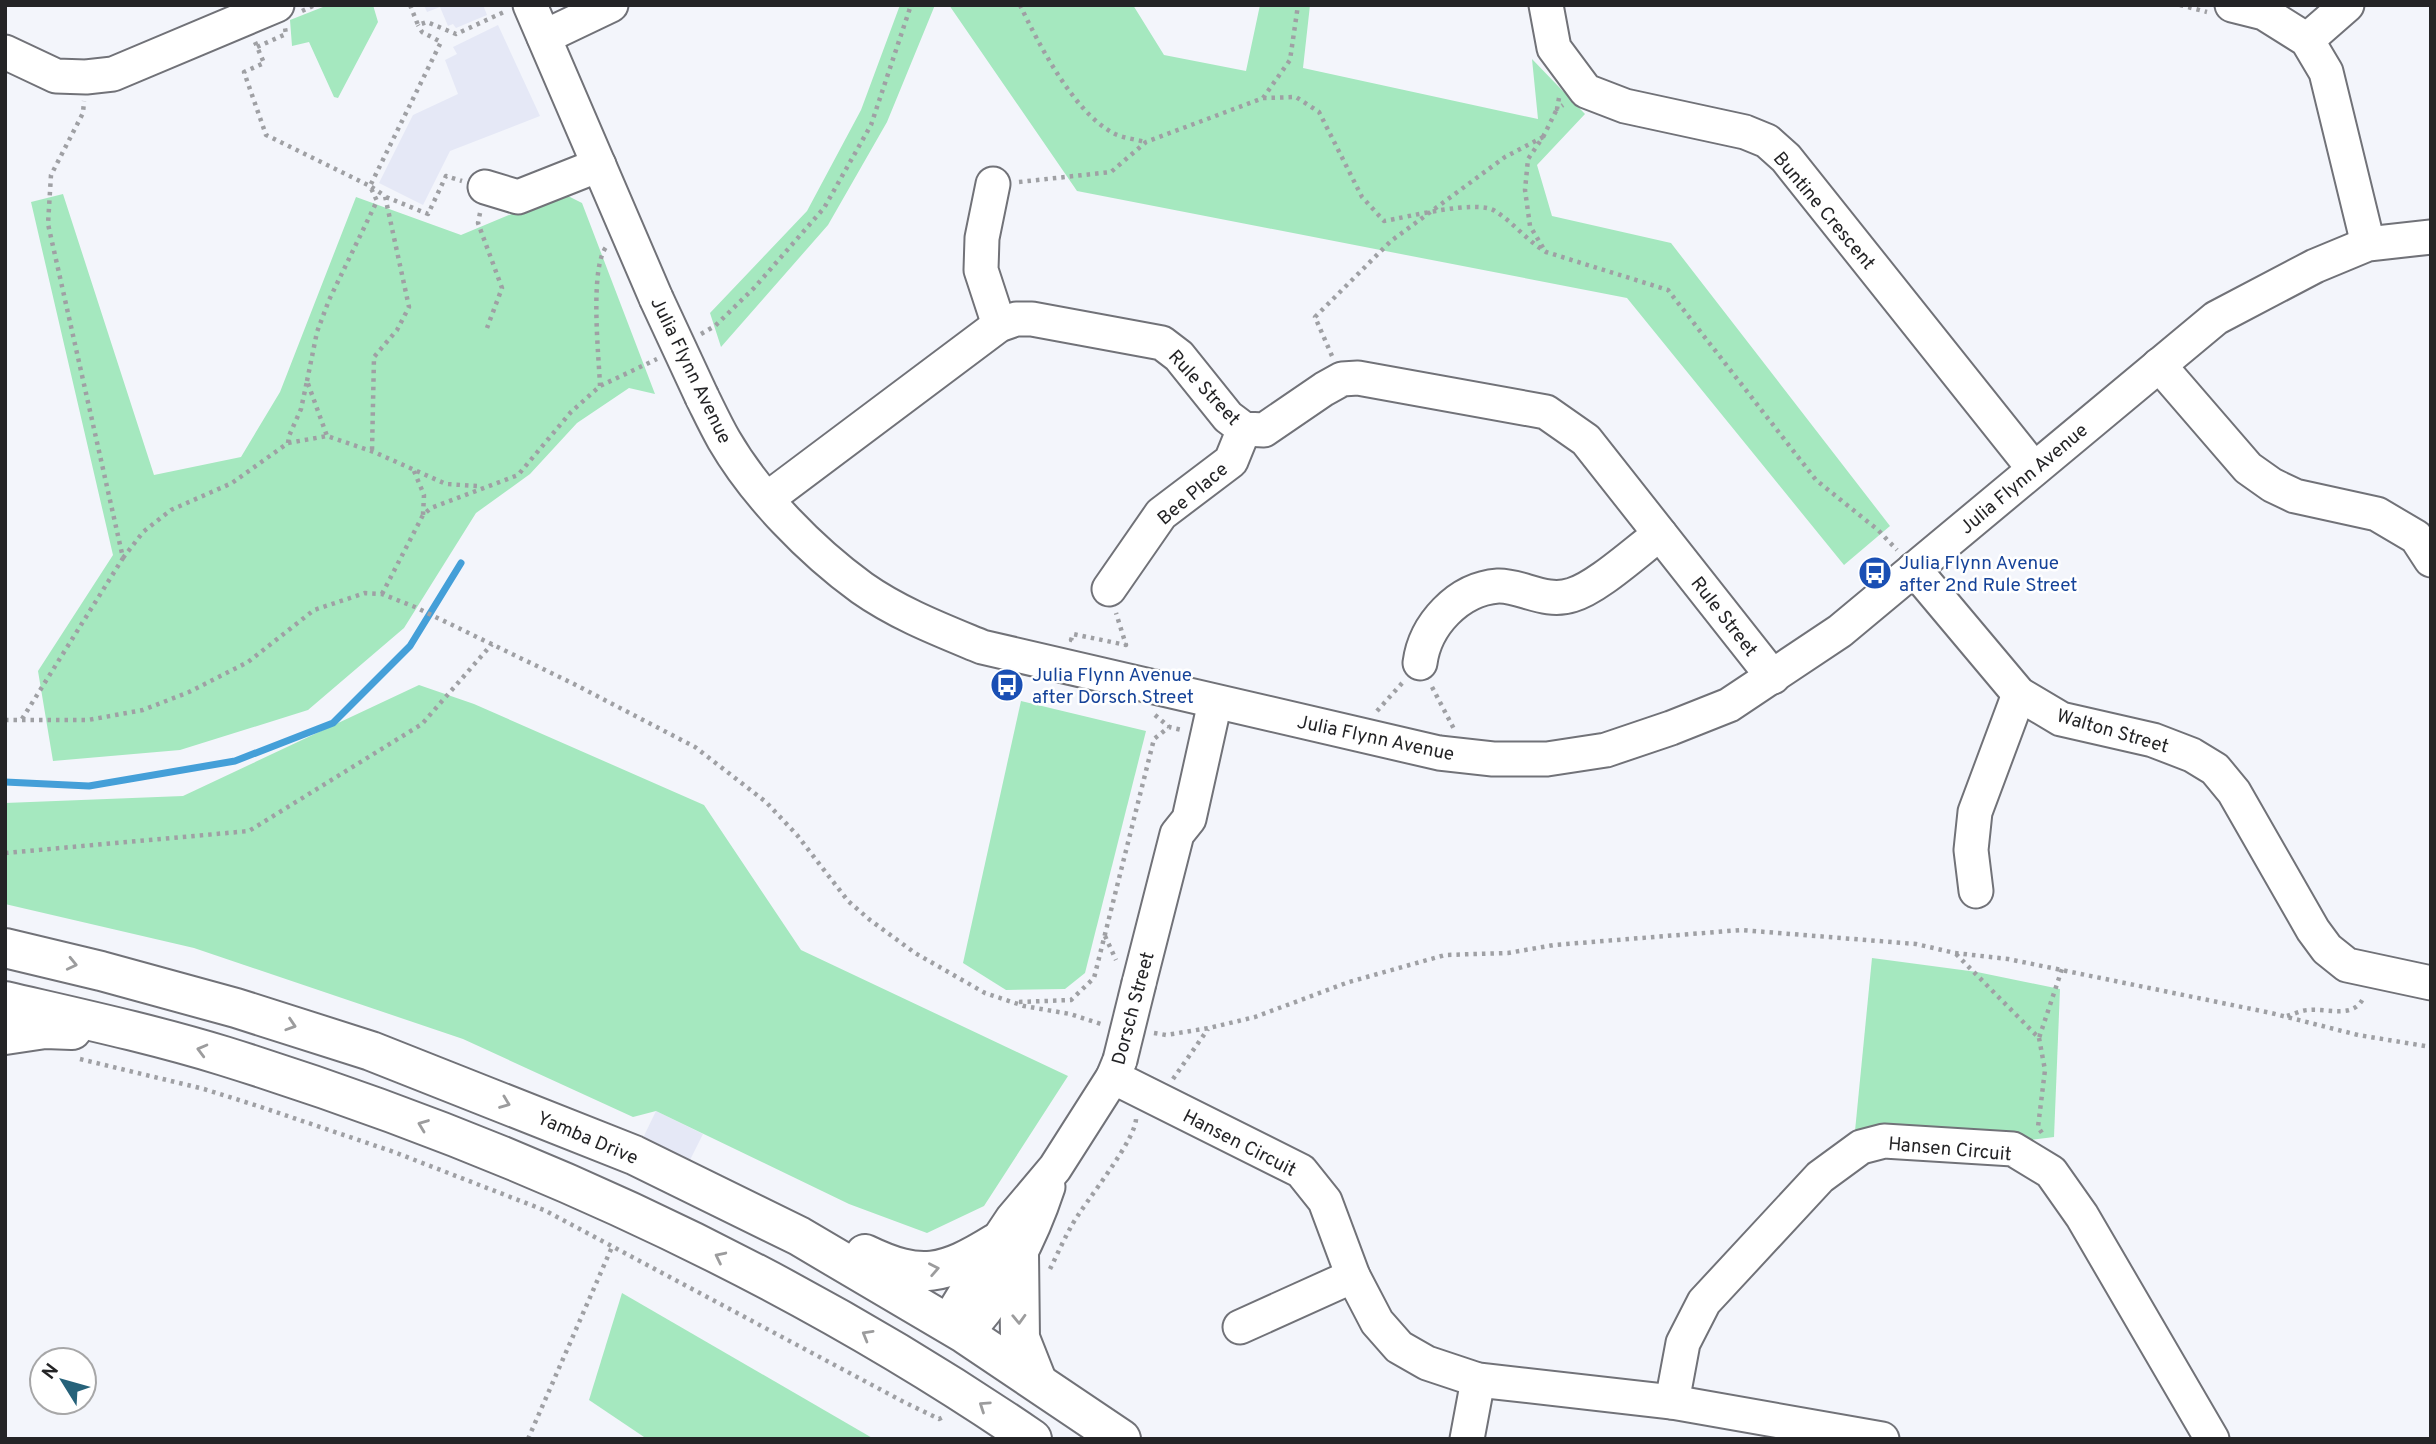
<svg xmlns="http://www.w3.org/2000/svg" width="2436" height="1444" viewBox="0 0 2436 1444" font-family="Overpass,sans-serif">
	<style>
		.built { fill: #e5e8f6 }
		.green { fill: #a5e8bf }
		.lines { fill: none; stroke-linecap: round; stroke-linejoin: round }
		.stream { stroke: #449fd8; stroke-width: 7 }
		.minor-casing { stroke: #717278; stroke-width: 37 }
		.major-casing { stroke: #717278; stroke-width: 42 }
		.path { stroke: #9fa0a4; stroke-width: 4.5; stroke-dasharray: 3.5 5; stroke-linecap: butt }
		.minor { stroke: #fff; stroke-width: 33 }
		.major { stroke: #fff; stroke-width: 38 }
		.minor-bridge-casing { stroke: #717278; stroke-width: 37; stroke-linecap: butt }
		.minor-bridge { stroke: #fff; stroke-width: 33 }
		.oneway { stroke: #9c9c9d }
		.labels { text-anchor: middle; stroke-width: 5; stroke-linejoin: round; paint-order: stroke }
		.street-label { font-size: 19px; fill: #242426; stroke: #fff }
		.transit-label { font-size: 19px; fill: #164399; stroke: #fff; text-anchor: start }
	</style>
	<rect width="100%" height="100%" fill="#f3f5fb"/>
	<g class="built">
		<polygon points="424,5 483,5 487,15 456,28 453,24 448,26 440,7 427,12"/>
		<polygon points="498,25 540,116 450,151 423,205 379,183 413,115 458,94 445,60 457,54 453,47"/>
		<polygon points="656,1111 703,1134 690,1160 643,1138"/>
	</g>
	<g class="green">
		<polygon points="328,5 373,5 378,22 338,98 334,97 309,42 292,46 290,20"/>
		<polygon points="900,5 935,5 887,122 828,225 721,347 710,313 807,211 861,110"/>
		<polygon points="949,5 1133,5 1164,55 1246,71 1260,5 1310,5 1303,68 1538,119 1532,59 1585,114 1537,165 1552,216 1671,243 1890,526 1844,565 1627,298 1077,191"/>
		<polygon points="562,193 582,203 655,394 629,388 577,423 530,474 476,513 404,628 308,710 180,750 53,761 38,671 113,555 31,202 63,194 154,475 241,457 280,392 356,197 461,235"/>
		<polygon points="419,685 474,704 704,805 801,950 1068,1076 984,1206 927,1233 849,1204 656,1111 633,1117 463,1039 194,948 5,904 5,803 183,796"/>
		<polygon points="1021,701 1146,731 1085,973 1065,989 1006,990 963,963"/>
		<polygon points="1872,958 1977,972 2060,989 2054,1137 2031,1140 1855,1131"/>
		<polygon points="622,1293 874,1439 647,1439 589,1400"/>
	</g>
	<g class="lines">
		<polyline class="stream" points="5,782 89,786 235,761 333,723 410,646 461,563"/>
		<defs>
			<g id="minor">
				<polyline points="530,5 656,298"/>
				<polyline points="1546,5 1554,48 1586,91 1625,106 1745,132 1767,141 1786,158 2034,469"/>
				<polyline points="2232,5 2264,13 2307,40 2326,72 2368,244"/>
				<polyline points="544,37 611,5"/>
				<polyline points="2307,40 2347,5"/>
				<polyline points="5,52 56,76 86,77 113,74 277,5"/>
				<polyline points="993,184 982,238 981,270 999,325"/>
				<polyline points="485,187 518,197 599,165"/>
				<polyline points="2159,365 2248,468 2272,485 2295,496 2377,514 2416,537 2431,560"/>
				<path d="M 702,397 C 709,411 716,426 724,440 C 756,495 811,551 862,588 C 899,614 941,630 982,647 L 1439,753 L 1493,759 L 1547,759 L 1606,750 L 1671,728 L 1729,705 L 1840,631 L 2216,318 L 2315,266 L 2368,244 L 2431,237"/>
				<polyline points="767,499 999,325 1016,319 1032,319 1162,343 1179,356 1228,417 1244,429 1264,430 1324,389 1342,379 1358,378 1546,412 1586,440 1773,677"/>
				<polyline points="1914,569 2019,694 2061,719 2153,740 2192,755 2215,769 2234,792 2313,930 2327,949 2347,965 2431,983"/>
				<polyline points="1109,589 1161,514 1231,461 1244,429"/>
				<path d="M 1420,663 C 1425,625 1458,589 1498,586 C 1521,585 1545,604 1572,595 C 1597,588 1638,550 1660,534"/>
				<polyline points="1976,891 1971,850 1975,812 2019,694"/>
				<polyline points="1139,983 1177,834 1189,819 1215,702"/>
				<polyline points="1113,1077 1301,1171 1325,1201 1353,1276 1377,1322 1399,1347 1427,1363 1478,1380 1672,1402 1882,1439"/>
				<polyline points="947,1323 996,1243 1012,1219 1055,1168 1113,1077 1120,1060"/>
				<polyline points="1240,1327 1353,1276"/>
				<path d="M 965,1334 C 1001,1298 1032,1236 1048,1187"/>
				<polyline points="1672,1402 1683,1343 1704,1302 1820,1177 1861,1147 1884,1141 2013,1149 2051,1172 2082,1216 2212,1439"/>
				<polyline points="1467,1439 1478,1380"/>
			</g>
			<g id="major">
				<polyline points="5,948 101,971 236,1008 371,1051 634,1155 799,1236 965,1334 1121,1439"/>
				<path d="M 5,1001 C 78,1018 152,1034 224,1056 C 509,1145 785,1270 1032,1439"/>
				<polyline points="5,1035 45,1029 72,1030"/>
				<path d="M 865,1254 C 921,1281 944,1275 996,1243"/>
				<polyline points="1019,1254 1020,1338 1037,1381"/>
			</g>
		</defs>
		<use href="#minor" class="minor-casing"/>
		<use href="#major" class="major-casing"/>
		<g class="path">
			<polyline points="410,5 418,25 427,22 456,34 504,12"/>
			<path d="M 1020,5 C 1039,45 1074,112 1113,133 C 1122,138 1135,139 1145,142"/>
			<polyline points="2180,5 2207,12"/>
			<polyline points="302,11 315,5"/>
			<polyline points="255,42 264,63 244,72 266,135 370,186 441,42 422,32 418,25"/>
			<polyline points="257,47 286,34 285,28"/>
			<path d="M 1263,98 L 1296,97 L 1319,112 L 1362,197 L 1384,221 C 1408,217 1477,199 1495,211 C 1513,222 1526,240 1546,252 L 1668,290 L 1816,480 L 1878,530 L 1897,550"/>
			<polyline points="1559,98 1557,109 1563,105"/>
			<polyline points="1543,137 1557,109"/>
			<polyline points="1019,182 1111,172 1146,142 1263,98 1290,60 1298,5"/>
			<polyline points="386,197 428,214 446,176 462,181"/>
			<polyline points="480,213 478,223 502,288 487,328"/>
			<polyline points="701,334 715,326 754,288 824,208 871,125 911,5"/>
			<polyline points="1332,356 1315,317 1391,241 1505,157 1543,137 1528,159 1525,190 1530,226 1545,251"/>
			<polyline points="307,381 317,332 329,300 377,201 370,186 385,196 409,307 397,330 374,357 372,451"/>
			<path d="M 600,386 C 599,357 589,266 607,246"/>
			<polyline points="288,443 289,436 301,409 307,381 327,436"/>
			<polyline points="414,471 424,495 423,515"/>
			<polyline points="123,558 143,532 171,510 232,483 288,443 327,436 374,452 446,484 478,486"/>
			<polyline points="382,594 423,515 431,508 518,475 571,412 600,386 657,359"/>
			<polyline points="1072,640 1071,640 1073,634 1126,645 1116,613"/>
			<polyline points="1432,687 1454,729"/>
			<polyline points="1377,711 1404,681"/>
			<polyline points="1155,715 1169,727"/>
			<polyline points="22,719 123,558 48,224 51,175 83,113 84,101"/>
			<polyline points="5,720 88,720 143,710 189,692 248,662 314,610 365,593 382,594 415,607 574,684 695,747 766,802 797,835 848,901 870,920 915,953 985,993 1024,1006 1070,1014 1101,1024"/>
			<polyline points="5,853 249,831 422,724 492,644"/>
			<polyline points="1105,936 1116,960"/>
			<polyline points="1956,954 2039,1038 2062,969"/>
			<polyline points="1019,1002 1071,1000 1094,978 1154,739 1169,727 1182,730"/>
			<path d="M 2287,1016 C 2294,1014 2302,1010 2309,1010 C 2328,1008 2355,1020 2364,996"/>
			<polyline points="1154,1033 1166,1035 1209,1028 1255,1017 1349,982 1445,955 1508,953 1554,945 1741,930 1916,944 1955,953 2008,959 2271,1013 2358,1035 2431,1047"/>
			<polyline points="2039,1038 2045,1070 2038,1127 2042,1133"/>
			<polyline points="80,1059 204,1089 258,1106 394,1152 544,1210 902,1401 939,1419 943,1417"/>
			<polyline points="1173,1079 1208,1029"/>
			<path d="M 1050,1269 C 1057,1255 1064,1239 1072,1225 C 1084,1203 1138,1138 1136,1117"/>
			<polyline points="528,1439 612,1247"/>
		</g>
		<use href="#minor" class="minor"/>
		<use href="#major" class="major"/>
		<defs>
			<g id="minor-bridge">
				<polyline points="656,298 702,397"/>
				<polyline points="1120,1060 1139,983"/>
			</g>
		</defs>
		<use href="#minor-bridge" class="minor-bridge-casing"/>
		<use href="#minor-bridge" class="minor-bridge"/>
	</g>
	<defs><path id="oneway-chevron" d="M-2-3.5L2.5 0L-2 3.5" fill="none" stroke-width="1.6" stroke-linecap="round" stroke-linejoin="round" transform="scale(1.75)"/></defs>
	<g class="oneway">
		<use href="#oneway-chevron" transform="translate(72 964) rotate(13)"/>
		<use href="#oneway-chevron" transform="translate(291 1025) rotate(18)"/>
		<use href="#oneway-chevron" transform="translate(202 1050) rotate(-165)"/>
		<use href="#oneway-chevron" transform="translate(505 1103) rotate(21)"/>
		<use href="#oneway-chevron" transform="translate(423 1125) rotate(-159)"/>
		<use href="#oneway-chevron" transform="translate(720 1257) rotate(-154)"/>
		<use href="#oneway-chevron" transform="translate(934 1269) rotate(-11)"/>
		<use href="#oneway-chevron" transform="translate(1019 1319) rotate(88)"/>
		<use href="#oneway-chevron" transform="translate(867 1335) rotate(-150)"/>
		<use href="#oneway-chevron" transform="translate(984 1406) rotate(-146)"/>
	</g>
	<defs>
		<symbol id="bus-disc" viewBox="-11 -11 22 22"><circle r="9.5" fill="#1a4fb4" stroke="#fff"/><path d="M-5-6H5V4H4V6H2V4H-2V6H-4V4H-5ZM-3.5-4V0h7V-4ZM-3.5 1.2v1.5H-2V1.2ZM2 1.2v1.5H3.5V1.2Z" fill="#fff"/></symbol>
	</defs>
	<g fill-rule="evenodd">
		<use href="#bus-disc" x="1856" y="554" width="38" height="38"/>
		<use href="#bus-disc" x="988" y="666" width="38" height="38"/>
	</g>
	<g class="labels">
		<g class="street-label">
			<text transform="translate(1825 210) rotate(50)" y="7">Buntine Crescent</text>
			<text transform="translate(692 370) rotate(64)" y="7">Julia Flynn Avenue</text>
			<text transform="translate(1205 387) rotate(47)" y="7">Rule Street</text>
			<text transform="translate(2023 478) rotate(-40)" y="7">Julia Flynn Avenue</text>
			<text transform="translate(1192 493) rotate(-40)" y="7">Bee Place</text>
			<text transform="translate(1725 616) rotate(52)" y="7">Rule Street</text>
			<text transform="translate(2113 730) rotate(16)" y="7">Walton Street</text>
			<text transform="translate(1376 737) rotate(12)" y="7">Julia Flynn Avenue</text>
			<text transform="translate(1132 1008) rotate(-75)" y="7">Dorsch Street</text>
			<text transform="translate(588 1137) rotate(23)" y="7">Yamba Drive</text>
			<text transform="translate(1240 1142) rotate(27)" y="7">Hansen Circuit</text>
			<text transform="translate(1950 1148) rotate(5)" y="7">Hansen Circuit</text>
		</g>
		<g class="transit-label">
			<text x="1899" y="569">Julia Flynn Avenue<tspan x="1899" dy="22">after 2nd Rule Street</tspan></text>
			<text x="1032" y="681">Julia Flynn Avenue<tspan x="1032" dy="22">after Dorsch Street</tspan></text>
		</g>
	</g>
	<rect width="2436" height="1444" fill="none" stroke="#242426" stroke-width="14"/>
	<g transform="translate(63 1381) rotate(307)"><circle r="33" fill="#ffffff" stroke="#a7a7a8" stroke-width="2"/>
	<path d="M0-5L12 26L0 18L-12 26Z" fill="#26627a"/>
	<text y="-10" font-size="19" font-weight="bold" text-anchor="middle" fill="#242426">N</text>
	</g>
</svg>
